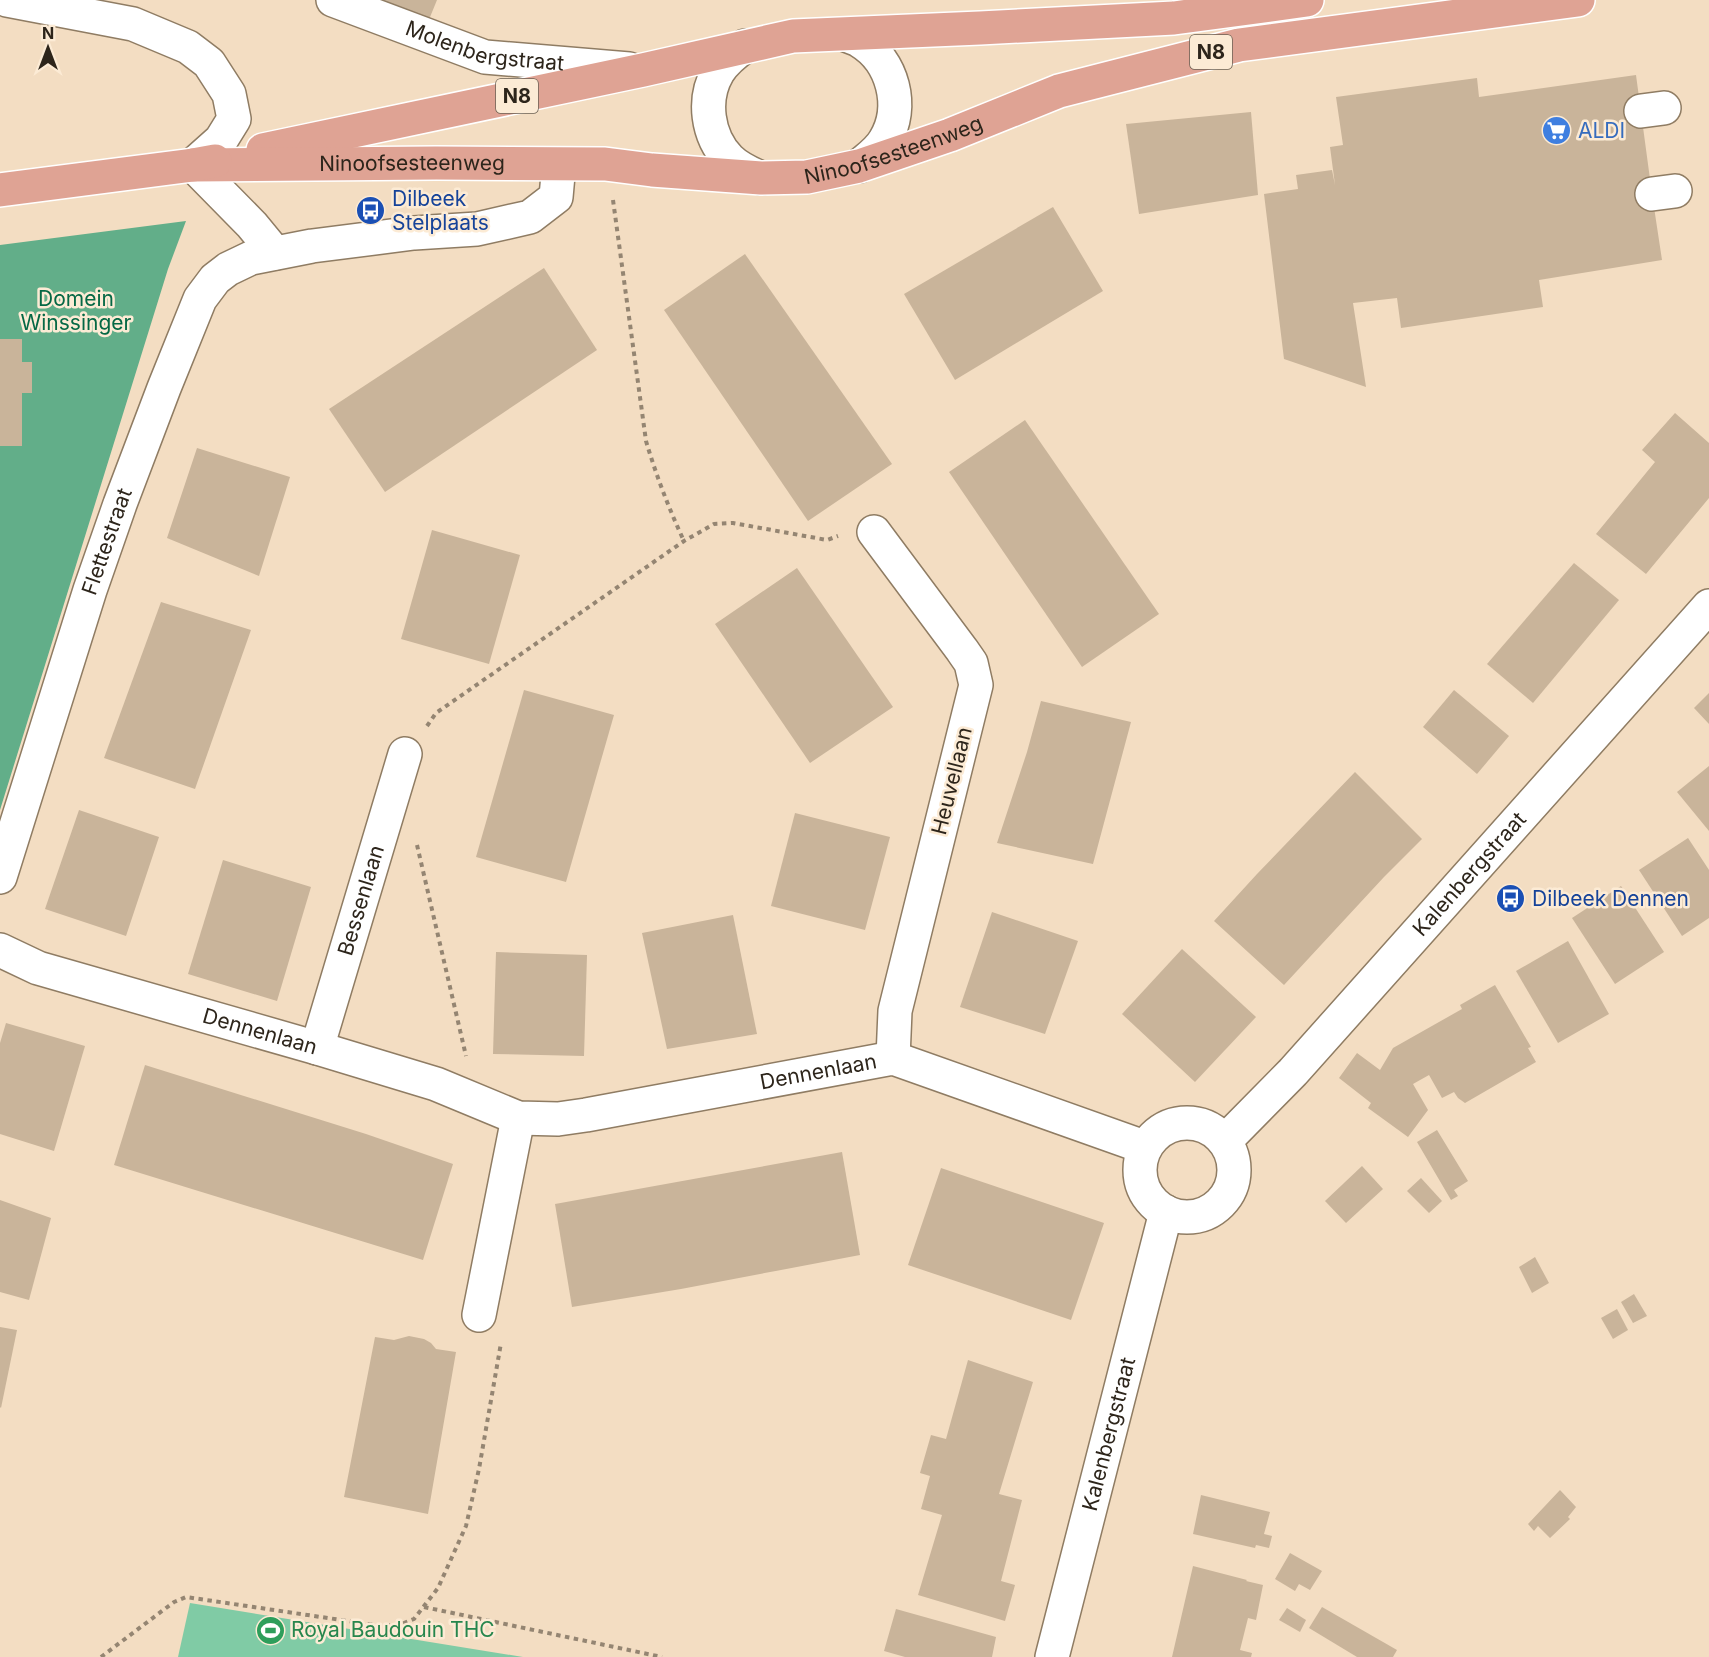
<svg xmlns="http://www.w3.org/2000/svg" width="1709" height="1657" viewBox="0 0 1709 1657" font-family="Inter,sans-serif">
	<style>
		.green { fill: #80cba5 }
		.forest { fill: #62ae89 }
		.building { fill: #c9b49a }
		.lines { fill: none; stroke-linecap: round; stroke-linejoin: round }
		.minor-casing { stroke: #8f7c63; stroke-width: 36 }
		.major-casing { stroke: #fff; stroke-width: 36 }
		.path { stroke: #948572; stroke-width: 4; stroke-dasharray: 4.5 4.5; stroke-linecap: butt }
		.minor { stroke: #fff; stroke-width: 33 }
		.major { stroke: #dfa394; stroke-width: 33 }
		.labels { text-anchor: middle; stroke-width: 5; stroke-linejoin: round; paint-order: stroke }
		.shield { fill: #fcebd5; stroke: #6b6053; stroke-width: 1.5 }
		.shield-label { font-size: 20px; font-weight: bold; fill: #2d251b }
		.street-label { font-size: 21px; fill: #2d251b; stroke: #fcebd5 }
		.shop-label { font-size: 21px; fill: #366cbe; stroke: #fcebd5; text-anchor: start }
		.transit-label { font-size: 21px; fill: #164399; stroke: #fcebd5; text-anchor: start }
		.park-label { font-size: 21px; fill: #056845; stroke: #fcebd5 }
		.leisure-label { font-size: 21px; fill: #27864d; stroke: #fcebd5; text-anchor: start }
	</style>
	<rect width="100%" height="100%" fill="#f3ddc2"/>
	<polygon class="green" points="190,1603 523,1657 178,1657"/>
	<polygon class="forest" points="186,221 168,269 0,810 0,245"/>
	<g class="building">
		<polygon points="376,0 437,0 428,22"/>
		<polygon points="1636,75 1652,194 1662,260 1539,280 1543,307 1401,328 1397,298 1353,303 1366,387 1284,359 1264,194 1298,189 1296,175 1332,170 1335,185 1330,147 1343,145 1336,97 1477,78 1479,97"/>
		<polygon points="1251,112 1258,195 1139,214 1126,124"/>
		<polygon points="1053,207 1103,291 955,380 904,294"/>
		<polygon points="745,254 892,464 808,521 664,310"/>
		<polygon points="544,268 597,350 385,492 329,409"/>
		<polygon points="0,339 22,339 22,362 32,362 32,393 22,393 22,446 0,446"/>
		<polygon points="1675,413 1709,443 1709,498 1646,574 1596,534 1655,462 1642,450"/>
		<polygon points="1025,420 1159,614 1082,667 949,472"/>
		<polygon points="197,448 290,477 259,576 167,538"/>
		<polygon points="432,530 520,555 489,664 401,639"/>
		<polygon points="1574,563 1619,600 1533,703 1487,664"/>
		<polygon points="797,568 893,707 810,763 715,624"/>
		<polygon points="161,602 251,630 195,789 104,758"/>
		<polygon points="524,690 614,715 566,882 476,857"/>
		<polygon points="1454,690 1509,736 1477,774 1423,727"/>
		<polygon points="1709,693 1709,724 1694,708"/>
		<polygon points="1041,701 1131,722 1093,864 997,843 1027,752"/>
		<polygon points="1709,766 1709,831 1677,792"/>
		<polygon points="1355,772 1422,839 1384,877 1284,985 1214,921 1257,874"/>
		<polygon points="79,810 159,837 126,936 45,909"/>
		<polygon points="795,813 890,837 865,930 771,906"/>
		<polygon points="1688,838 1709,870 1709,918 1682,936 1639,870"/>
		<polygon points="223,860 311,887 277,1001 188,974"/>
		<polygon points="1621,886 1664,952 1615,984 1572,918"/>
		<polygon points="992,912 1078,941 1045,1034 960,1007"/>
		<polygon points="733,915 757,1034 667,1049 642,933"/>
		<polygon points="1568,941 1609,1014 1558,1043 1516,971"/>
		<polygon points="1182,949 1256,1017 1195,1082 1122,1014"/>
		<polygon points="496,952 587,955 584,1056 493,1054"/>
		<polygon points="1495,985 1531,1047 1528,1048 1536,1062 1465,1103 1458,1098 1454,1092 1442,1098 1429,1075 1413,1084 1428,1110 1408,1137 1368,1108 1371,1103 1339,1078 1357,1053 1380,1070 1393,1048 1462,1009 1460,1005"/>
		<polygon points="6,1023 85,1046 54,1151 0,1134 0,1043"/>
		<polygon points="145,1065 366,1134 453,1164 423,1260 114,1165"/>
		<polygon points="1437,1130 1468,1181 1454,1190 1458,1196 1451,1200 1417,1142"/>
		<polygon points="842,1152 860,1255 681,1289 572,1307 555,1204"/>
		<polygon points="1362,1166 1383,1189 1346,1223 1325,1201"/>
		<polygon points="941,1168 1104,1223 1071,1320 908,1265"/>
		<polygon points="1421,1178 1442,1201 1429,1213 1407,1191"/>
		<polygon points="0,1200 51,1218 29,1300 0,1292"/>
		<polygon points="1535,1257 1549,1283 1532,1293 1519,1267"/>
		<polygon points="1634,1294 1647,1316 1633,1323 1621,1302"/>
		<polygon points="1617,1309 1628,1330 1613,1339 1601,1318"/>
		<polygon points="0,1327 17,1330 1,1408 0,1407"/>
		<polygon points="409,1336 424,1339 431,1343 436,1349 456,1352 428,1514 344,1497 375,1337 394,1340"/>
		<polygon points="968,1360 1033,1382 999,1494 1022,1500 1001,1581 1015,1585 1005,1621 918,1595 942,1515 921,1509 930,1476 920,1473 931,1435 946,1439"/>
		<polygon points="1560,1490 1576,1507 1568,1517 1570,1519 1550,1538 1538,1526 1534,1531 1528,1524"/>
		<polygon points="1201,1495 1270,1512 1264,1534 1272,1536 1269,1548 1256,1545 1255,1548 1193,1534"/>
		<polygon points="1290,1553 1322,1571 1310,1590 1299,1584 1295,1591 1275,1579"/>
		<polygon points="1193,1566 1247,1580 1246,1581 1263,1585 1256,1620 1248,1618 1240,1650 1252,1653 1251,1657 1172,1657"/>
		<polygon points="1322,1607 1397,1650 1393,1657 1357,1657 1309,1628"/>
		<polygon points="1287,1608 1306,1620 1300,1632 1279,1620"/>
		<polygon points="896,1609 996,1637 992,1657 905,1657 884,1651"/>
	</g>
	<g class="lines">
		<defs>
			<g id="minor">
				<polyline points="7,0 133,24 188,47 209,63 229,94 234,119 221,140 193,165 252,225 275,253"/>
				<path id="s1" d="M 333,0 L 485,57 L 629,69"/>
				<path d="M 843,34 C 848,36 855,38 860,41 C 893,61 905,107 885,140 C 879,151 868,158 859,166"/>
				<path d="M 745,46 C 735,53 725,61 718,72 C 702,99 707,136 729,159 C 738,168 749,173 761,178"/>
				<polyline points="1641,111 1664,108"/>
				<polyline points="1652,194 1675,191"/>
				<polyline points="874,532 962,650 971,663 976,685 895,1011 893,1058"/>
				<path id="s2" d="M 0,877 L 90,590 L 120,504 L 164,388 L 200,299 L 215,279 L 228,269 L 251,258 L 312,246 L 414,233 L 477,229 L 530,217 L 556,197 L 559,164"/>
				<path id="s3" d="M 0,950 L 38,968 L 317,1048 L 436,1084 L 518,1118 L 558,1119 L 586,1115 L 893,1058 L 1144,1147"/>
				<path id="s4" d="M 317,1048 L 405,754"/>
				<circle cx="1187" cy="1170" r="47"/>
				<path id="s5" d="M 1225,1141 L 1293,1072 L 1709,606"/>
				<polyline points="479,1315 518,1118"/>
				<path id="s6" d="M 1052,1657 L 1166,1212"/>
			</g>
			<g id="major">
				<polyline points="263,150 643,70 793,36 980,28 1174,18 1307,0"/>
				<path id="s7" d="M 193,165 L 436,163 L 605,164 L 652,170 L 761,178 L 807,177 L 859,166 L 950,135 L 1059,91 L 1239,45 L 1578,0"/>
				<polyline points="0,190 193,165 215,161"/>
			</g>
		</defs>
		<use href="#minor" class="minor-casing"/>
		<use href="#major" class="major-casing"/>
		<g class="path">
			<path d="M 613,200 L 646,441 C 656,475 669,509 684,541"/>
			<polyline points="427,726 436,713 684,541 714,524 733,523 827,540 838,536"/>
			<polyline points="417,845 466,1056"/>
			<polyline points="424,1607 662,1657"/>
			<polyline points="101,1657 174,1602 186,1597 375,1625 399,1625 414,1619 438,1588 466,1526 479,1469 501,1343"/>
		</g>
		<use href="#minor" class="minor"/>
		<use href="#major" class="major"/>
	</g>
	<defs>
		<symbol id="supermarket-disc" viewBox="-11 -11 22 22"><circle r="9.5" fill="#3f7fe0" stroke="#fcebd5"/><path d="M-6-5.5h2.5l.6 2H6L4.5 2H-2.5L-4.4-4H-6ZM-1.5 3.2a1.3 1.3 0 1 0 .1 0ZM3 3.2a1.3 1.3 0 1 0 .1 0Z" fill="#fff"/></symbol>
		<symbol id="bus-disc" viewBox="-11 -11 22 22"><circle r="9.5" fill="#1a4fb4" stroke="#fcebd5"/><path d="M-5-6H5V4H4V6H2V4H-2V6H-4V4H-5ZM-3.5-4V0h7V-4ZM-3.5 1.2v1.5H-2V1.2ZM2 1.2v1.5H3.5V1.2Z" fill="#fff"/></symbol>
		<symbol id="stadium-disc" viewBox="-11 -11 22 22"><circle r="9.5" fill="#2e9e5b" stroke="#fcebd5"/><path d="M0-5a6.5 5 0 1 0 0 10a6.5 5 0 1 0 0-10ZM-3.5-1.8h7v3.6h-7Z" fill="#fff"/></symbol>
	</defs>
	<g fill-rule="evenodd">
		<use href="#supermarket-disc" x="1540" y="114" width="33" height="33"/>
		<use href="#bus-disc" x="354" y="194" width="33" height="33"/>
		<use href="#bus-disc" x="1494" y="882" width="33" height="33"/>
		<use href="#stadium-disc" x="254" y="1614" width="33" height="33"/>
	</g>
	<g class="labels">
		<g class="shield">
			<rect x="1190" y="35" width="42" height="34" rx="4.5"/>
			<rect x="496" y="79" width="42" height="34" rx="4.5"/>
		</g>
		<g class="shield-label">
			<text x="1211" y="59">N8</text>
			<text x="517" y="103">N8</text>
		</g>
		<g class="street-label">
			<text dy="7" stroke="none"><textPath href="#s1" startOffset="160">Molenbergstraat</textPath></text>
			<text dy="7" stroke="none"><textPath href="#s7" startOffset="705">Ninoofsesteenweg</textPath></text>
			<text dy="7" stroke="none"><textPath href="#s7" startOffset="219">Ninoofsesteenweg</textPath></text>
			<text dy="7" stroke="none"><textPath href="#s2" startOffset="352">Flettestraat</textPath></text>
			<text transform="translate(952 781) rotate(-76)" y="7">Heuvellaan</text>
			<text dy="7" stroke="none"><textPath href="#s5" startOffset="362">Kalenbergstraat</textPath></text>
			<text dy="7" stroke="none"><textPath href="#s4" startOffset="154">Bessenlaan</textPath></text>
			<text dy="7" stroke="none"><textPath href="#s3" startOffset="273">Dennenlaan</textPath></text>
			<text dy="7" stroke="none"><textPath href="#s3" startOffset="850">Dennenlaan</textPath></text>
			<text dy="7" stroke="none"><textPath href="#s6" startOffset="230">Kalenbergstraat</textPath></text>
		</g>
		<g class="shop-label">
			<text x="1578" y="138">ALDI</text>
		</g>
		<g class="transit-label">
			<text x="392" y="206">Dilbeek<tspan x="392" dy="24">Stelplaats</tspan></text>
			<text x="1532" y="906">Dilbeek Dennen</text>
		</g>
		<g class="park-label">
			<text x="76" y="306">Domein<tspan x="76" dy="24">Winssinger</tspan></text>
		</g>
		<g class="leisure-label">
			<text x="291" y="1637">Royal Baudouin THC</text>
		</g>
	</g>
	<g transform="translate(48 48)" stroke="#fcebd5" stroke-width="4.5" paint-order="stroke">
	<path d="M0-4.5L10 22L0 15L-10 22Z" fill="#2d251b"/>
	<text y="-9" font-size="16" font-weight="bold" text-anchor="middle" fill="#2d251b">N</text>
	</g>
</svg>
